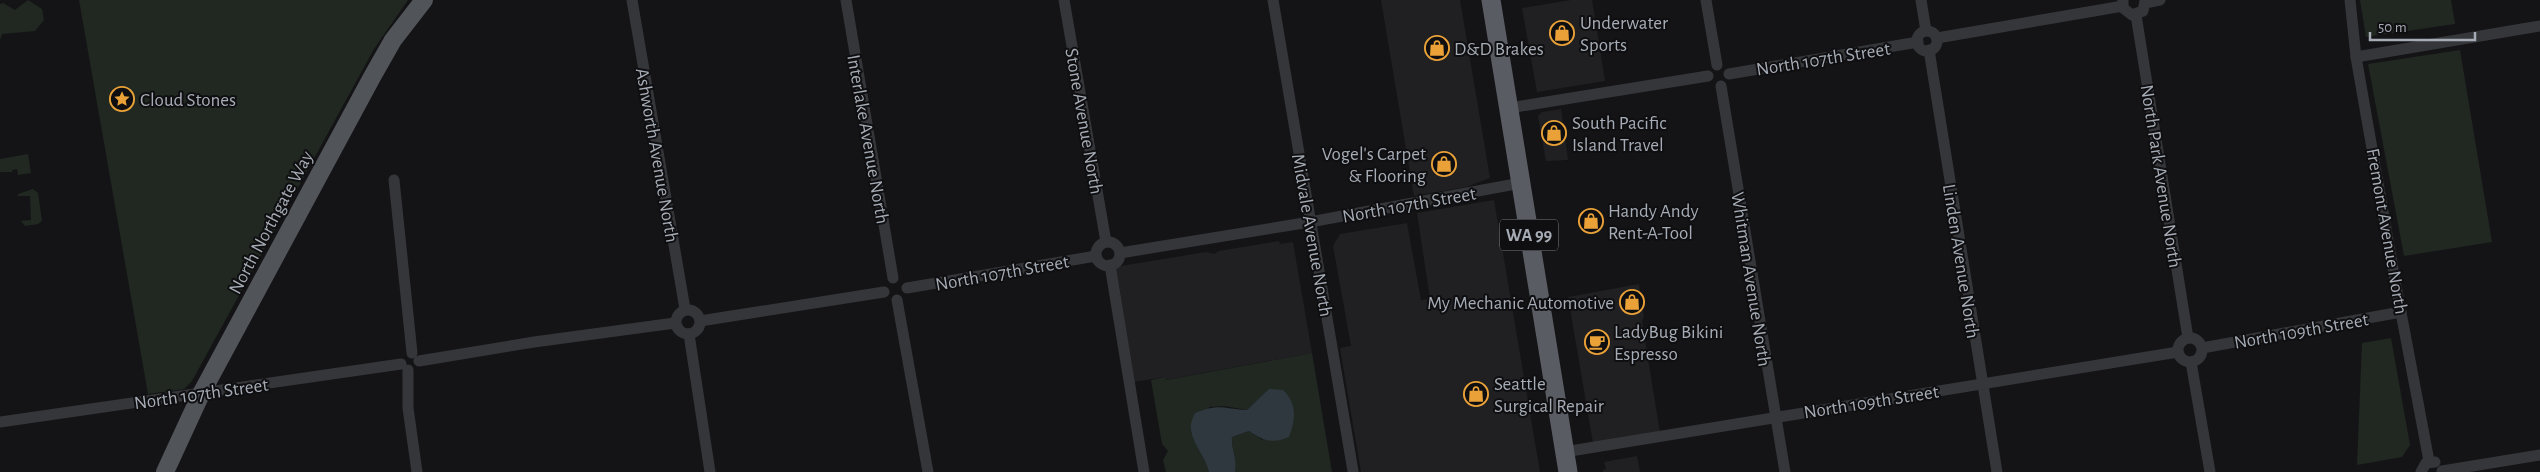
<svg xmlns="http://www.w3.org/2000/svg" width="2540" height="472" viewBox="0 0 2540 472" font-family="'Alegreya Sans',sans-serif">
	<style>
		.built { fill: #202023 }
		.green { fill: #202821 }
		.water { fill: #2e383e }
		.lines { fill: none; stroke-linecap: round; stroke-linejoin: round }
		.minor { stroke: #35363a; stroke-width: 11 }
		.primary { stroke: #515459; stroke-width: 18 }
		.trunk { stroke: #595c62; stroke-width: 19 }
		.labels { text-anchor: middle; stroke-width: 4; stroke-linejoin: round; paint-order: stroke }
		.shield { fill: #0f0f11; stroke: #797d84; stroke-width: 1 }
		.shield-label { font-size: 18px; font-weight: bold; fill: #a6acb5 }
		.poi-label { font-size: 19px; fill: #a6acb5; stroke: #0f0f11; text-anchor: start }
		.street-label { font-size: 19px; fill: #a6acb5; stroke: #0f0f11 }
	</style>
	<rect width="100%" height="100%" fill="#141416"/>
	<g class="built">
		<polygon points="1381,0 1460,0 1490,178 1466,187 1414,196"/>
		<polygon points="1571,0 1592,0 1605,81 1537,92 1522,8"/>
		<polygon points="1561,109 1568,160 1546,161 1538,116 1542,112"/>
		<polygon points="1494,200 1540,472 1361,472 1340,348 1351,346 1333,246 1340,234 1407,223 1421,300 1430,299 1417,213"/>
		<polygon points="1279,241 1280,244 1293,242 1312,353 1165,380 1165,377 1133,382 1115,267 1206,252 1214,254 1219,251"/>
		<polygon points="1639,284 1644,316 1642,321 1660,433 1593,443 1568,297"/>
		<polygon points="1637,456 1640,472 1603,472 1603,470 1606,469 1604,462"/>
	</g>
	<g class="green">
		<polygon points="28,0 42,9 44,20 35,31 2,34 0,40 0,4 3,3 15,10"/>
		<polygon points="79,0 408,0 374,49 192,381 184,389 148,394"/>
		<polygon points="2360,0 2451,0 2455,24 2366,37"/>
		<polygon points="2460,50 2492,242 2404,256 2368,64"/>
		<polygon points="28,154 31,173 18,175 17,169 12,170 12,172 0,172 0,159"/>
		<polygon points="33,189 38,193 42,221 38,224 25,226 21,221 31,220 30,196 18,196 18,194"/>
		<polygon points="2391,338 2410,445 2402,457 2357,465 2362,343"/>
		<path d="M 1312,353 L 1332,472 L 1235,472 C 1238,459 1231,450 1232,437 L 1249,431 L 1263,440 L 1270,389 L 1247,410 L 1224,406 L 1209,407 L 1199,450 L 1207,460 L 1209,472 L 1166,472 L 1163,460 L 1168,451 L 1162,444 L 1151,380 L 1165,377 L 1166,380 Z"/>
	</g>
	<path class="water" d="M 1269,389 L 1283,390 C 1297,403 1296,419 1289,437 C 1272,444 1264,441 1249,431 L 1232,437 C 1231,450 1238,459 1235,472 L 1209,472 C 1206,457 1192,444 1191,429 C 1190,424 1193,417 1195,413 C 1220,403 1223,409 1247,410 Z"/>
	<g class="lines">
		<g class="minor">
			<polyline points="632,0 685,309"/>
			<polyline points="846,0 893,278"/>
			<polyline points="1064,0 1106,242"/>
			<polyline points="1273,0 1353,471"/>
			<polyline points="1706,0 1717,65"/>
			<polyline points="1921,0 1926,31"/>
			<polyline points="2123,0 2123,8 2132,15 2143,11 2145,0"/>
			<polyline points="2350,0 2356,57 2396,286 2429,461"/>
			<polyline points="2145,3 2160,0"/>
			<polyline points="2136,15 2188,338"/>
			<circle cx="1927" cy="41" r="10"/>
			<polyline points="1937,38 2123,6"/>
			<polyline points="1929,50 1997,472"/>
			<polyline points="2356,57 2540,26"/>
			<polyline points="1729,74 1918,42"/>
			<polyline points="1721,86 1785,472"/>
			<polyline points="1509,108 1708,76"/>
			<polyline points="394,180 412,353"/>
			<circle cx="1108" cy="254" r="12"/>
			<polyline points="1120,253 1310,222 1521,183"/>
			<polyline points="1110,265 1144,472"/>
			<polyline points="907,288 1096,256"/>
			<polyline points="897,300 928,472"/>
			<circle cx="688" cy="322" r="12"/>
			<polyline points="700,321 884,292"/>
			<polyline points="689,334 710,472"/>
			<circle cx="2190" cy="350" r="12"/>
			<polyline points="2202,348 2401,312"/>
			<polyline points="419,361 534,342 675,323"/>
			<polyline points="2191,362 2210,472"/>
			<polyline points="408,370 408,408 417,472"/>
			<polyline points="0,422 401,364"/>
			<polyline points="1564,452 2178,352"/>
			<polyline points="2442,471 2540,455"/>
			<polyline points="2421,472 2426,463 2435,462"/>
		</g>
		<polyline class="primary" points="165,472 201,394 372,77 393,40 424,0"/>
		<polyline class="trunk" points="1491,0 1568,472"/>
	</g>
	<defs>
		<symbol id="shop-ring" viewBox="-11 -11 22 22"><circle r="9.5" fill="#0f0f11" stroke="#e9a138" stroke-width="1.5"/><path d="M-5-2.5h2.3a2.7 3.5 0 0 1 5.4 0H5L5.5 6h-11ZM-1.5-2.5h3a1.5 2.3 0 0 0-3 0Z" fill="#e9a138"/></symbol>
		<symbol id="sight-ring" viewBox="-11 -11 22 22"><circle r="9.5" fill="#0f0f11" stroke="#e9a138" stroke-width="1.5"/><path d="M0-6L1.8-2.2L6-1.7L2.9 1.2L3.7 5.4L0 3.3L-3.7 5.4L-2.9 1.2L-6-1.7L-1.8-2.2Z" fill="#e9a138"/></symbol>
		<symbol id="cafe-ring" viewBox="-11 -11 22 22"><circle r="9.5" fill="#0f0f11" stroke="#e9a138" stroke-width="1.5"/><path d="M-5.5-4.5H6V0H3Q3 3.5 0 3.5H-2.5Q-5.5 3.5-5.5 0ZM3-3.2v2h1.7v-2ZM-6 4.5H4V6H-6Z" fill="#e9a138"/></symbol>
	</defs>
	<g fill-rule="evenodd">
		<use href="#shop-ring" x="1548" y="19" width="28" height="28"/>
		<use href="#shop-ring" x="1423" y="34" width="28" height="28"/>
		<use href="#sight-ring" x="108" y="85" width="28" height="28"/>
		<use href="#shop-ring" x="1540" y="119" width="28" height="28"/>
		<use href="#shop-ring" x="1430" y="150" width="28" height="28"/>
		<use href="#shop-ring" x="1577" y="207" width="28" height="28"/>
		<use href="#shop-ring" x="1618" y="288" width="28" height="28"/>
		<use href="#cafe-ring" x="1583" y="328" width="28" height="28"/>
		<use href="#shop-ring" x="1462" y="380" width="28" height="28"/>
	</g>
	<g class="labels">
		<rect class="shield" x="1500" y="219.5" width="58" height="31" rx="4"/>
		<g class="shield-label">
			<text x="1529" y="241">WA 99</text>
		</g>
		<g class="poi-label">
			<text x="1580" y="29">Underwater<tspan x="1580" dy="22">Sports</tspan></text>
			<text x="1454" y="55">D&amp;D Brakes</text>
			<text x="140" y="106">Cloud Stones</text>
			<text x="1572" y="129">South Pacific<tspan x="1572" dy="22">Island Travel</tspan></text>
			<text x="1426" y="160" text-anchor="end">Vogel's Carpet<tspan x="1426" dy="22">&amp; Flooring</tspan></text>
			<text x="1608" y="217">Handy Andy<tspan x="1608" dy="22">Rent-A-Tool</tspan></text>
			<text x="1614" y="309" text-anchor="end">My Mechanic Automotive</text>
			<text x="1614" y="338">LadyBug Bikini<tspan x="1614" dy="22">Espresso</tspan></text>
			<text x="1494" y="390">Seattle<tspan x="1494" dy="22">Surgical Repair</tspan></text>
		</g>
		<g class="street-label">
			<text transform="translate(1823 58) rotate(-9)" y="7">North 107th Street</text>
			<text transform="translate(1085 121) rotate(80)" y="7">Stone Avenue North</text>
			<text transform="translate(869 139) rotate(80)" y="7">Interlake Avenue North</text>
			<text transform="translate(658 155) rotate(80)" y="7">Ashworth Avenue North</text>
			<text transform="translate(2162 176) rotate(81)" y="7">North Park Avenue North</text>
			<text transform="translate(1409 204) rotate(-10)" y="7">North 107th Street</text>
			<text transform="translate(270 222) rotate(-62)" y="7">North Northgate Way</text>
			<text transform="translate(2388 231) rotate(80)" y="7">Fremont Avenue North</text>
			<text transform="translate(1313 235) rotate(80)" y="7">Midvale Avenue North</text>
			<text transform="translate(1962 261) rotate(81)" y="7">Linden Avenue North</text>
			<text transform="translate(1002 272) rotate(-10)" y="7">North 107th Street</text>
			<text transform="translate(1752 279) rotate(81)" y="7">Whitman Avenue North</text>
			<text transform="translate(2301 330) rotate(-10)" y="7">North 109th Street</text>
			<text transform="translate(201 393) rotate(-8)" y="7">North 107th Street</text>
			<text transform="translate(1871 401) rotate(-9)" y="7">North 109th Street</text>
		</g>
	</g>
	<path d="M2370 32v8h105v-8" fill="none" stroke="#a6acb5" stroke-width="2.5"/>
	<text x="2378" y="32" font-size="15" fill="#a6acb5" stroke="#0f0f11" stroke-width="4" paint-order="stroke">50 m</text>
</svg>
